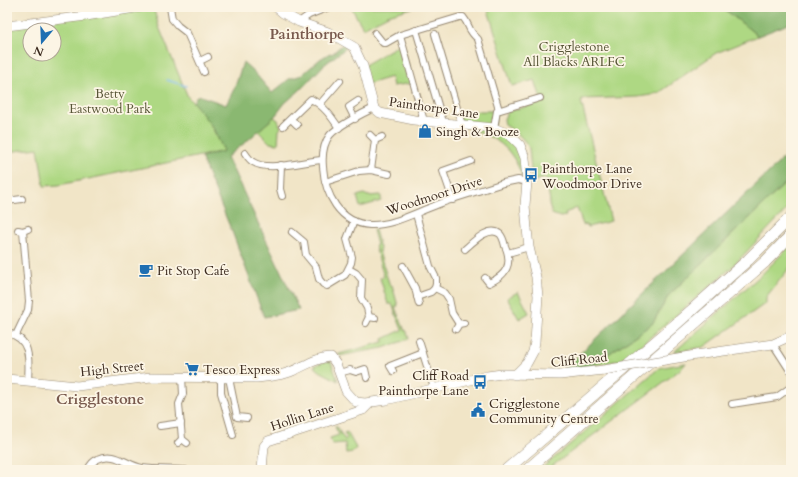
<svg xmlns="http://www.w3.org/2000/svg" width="798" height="477" viewBox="0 0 798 477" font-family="Cardo,serif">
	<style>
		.green { fill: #aed883; stroke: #748150; fill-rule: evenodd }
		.forest { fill: #8ab871; stroke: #627148 }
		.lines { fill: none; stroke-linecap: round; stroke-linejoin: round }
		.stream { stroke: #7abcef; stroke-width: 1.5 }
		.street-casing { stroke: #968872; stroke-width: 8 }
		.secondary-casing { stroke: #968872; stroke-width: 10 }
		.highway-casing { stroke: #968872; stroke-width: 12 }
		.street { stroke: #fff; stroke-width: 6 }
		.secondary { stroke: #fff; stroke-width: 9 }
		.highway { stroke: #fff; stroke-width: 11 }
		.secondary-bridge-casing { stroke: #968872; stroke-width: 10; stroke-linecap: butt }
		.secondary-bridge { stroke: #fff; stroke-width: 9 }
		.labels { text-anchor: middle; stroke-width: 3.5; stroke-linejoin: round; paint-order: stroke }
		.park-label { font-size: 13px; fill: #585637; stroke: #fcf5e5 }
		.street-label { font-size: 13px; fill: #3b2a1e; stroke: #fcf5e5 }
		.poi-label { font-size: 13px; fill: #3b2a1e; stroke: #fcf5e5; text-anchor: start }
		.quarter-label { font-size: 15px; font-weight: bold; fill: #78594d; stroke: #fcf5e5 }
	</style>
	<rect width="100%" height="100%" fill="#fcf5e5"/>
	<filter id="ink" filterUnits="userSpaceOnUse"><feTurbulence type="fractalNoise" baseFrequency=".025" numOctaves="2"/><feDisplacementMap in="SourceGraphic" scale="8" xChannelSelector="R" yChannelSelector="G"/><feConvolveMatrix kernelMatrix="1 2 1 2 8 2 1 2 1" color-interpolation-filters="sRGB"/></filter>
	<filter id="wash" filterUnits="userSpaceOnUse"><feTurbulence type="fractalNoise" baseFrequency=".012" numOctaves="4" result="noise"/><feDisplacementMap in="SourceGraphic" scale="16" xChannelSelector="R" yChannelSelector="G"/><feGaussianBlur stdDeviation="0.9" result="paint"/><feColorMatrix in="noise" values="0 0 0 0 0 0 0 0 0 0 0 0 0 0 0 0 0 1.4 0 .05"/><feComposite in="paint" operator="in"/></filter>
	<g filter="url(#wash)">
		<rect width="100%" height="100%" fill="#f1e5c7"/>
		<g class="green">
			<path d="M 141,7 L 153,7 L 159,27 L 188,97 C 204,113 215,131 224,151 L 59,185 L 44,186 L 38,148 L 7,152 L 7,26 ZM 30,30 L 54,30 L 54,54 L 30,54 Z"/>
			<polygon points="351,7 415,7 388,15 363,28"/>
			<path d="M 487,7 L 718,7 L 728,12 L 758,36 L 716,53 L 700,64 L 660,92 L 651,95 L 638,97 L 583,99 L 583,101 L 581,101 L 611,221 L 588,227 L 586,224 L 583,225 L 577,208 L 565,213 L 566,216 L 560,217 L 552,214 L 549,205 L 550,201 L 546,178 L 532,181 L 529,148 C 524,138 515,131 505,125 L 504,119 L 507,112 L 542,102 L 535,80 L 512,86 Z"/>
			<polygon points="402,43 413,83 393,86 391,77 368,84 363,66"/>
			<path d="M 479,111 L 497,111 L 494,128 L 520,145 L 524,182 C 512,144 496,138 462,125 L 459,115 Z"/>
			<polygon points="274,117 278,120 281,128 279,130 278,144 270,143 258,131"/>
			<polygon points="791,178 791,205 731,268 625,359 591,366 652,324 669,295"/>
			<polygon points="364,194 368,196 381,195 381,201 360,207 357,196"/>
			<polygon points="373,230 375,230 380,248 379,252 390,286 392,285 398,306 395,307 405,331 406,330 409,339 383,348 339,356 339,354 383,342 383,339 402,330 392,304 388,304 380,278 384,277 375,246 377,245"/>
			<polygon points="791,245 791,266 766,297 766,303 704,347 674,352 760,276"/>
			<polygon points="518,292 529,313 519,319 507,298"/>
			<polygon points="326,361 331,362 338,381 316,369 314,366"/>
			<polygon points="686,363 681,369 547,470 540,470 659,368"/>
			<polygon points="336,426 345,440 347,438 344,433 347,432 356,448 353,452 346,453 345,443 332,444 330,438 339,435 335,427"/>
		</g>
		<g class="forest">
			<polygon points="718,7 791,7 791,23 758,36 728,12"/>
			<polygon points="343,44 347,47 324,65 300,90 285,103 275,116 247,141 227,157 299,310 264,317 233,234 201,157 224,151 213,128 193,102 198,95 226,105 235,87 243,62 254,72 272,93 289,79 302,75 320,59 330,53 332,54"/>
			<polygon points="791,151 791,178 669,295 652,324 591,366 564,369"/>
		</g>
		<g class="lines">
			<polyline class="stream" points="167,80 186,86"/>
		</g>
	</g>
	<g filter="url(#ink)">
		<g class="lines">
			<defs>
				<g id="street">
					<polyline points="170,7 172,19 178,26 187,33 204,72"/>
					<polyline points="299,22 309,15 329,7"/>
					<polyline points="416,30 443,122"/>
					<path d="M 375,33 L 383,43 L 386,43 L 400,35 L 460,17 L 463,17 C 470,25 467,30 478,39 L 499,110"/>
					<polyline points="435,34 462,125"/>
					<polyline points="400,35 424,121"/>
					<polyline points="200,61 208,57"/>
					<polyline points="320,104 340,81"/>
					<path d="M 374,108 C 363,113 338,126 330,135 C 323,144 322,156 323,167 C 325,194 339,223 370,225 C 391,226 415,213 434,206 C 456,197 480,191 503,183 L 518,180 L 527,182"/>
					<polyline points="291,119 297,125"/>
					<polyline points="355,119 349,107 358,101"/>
					<path d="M 283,126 L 311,99 C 324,106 331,116 339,128"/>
					<polyline points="494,128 497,111 540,98"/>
					<polyline points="370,135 375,140 382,137"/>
					<path d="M 245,153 C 247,156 250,160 253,162 C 268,172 305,161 322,160"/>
					<polyline points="281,165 280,189 282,196"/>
					<polyline points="371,170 375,140"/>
					<polyline points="325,182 359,171 371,170 389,174"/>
					<polyline points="453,200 443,171 471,161"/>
					<polyline points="7,201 22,199"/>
					<polyline points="416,214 430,266 436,278 436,284 435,288 431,292 417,297"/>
					<polyline points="18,230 23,231 28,229"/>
					<polyline points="292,232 304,242 306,255 316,267 319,279 323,284 327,286 345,275 351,263 352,257 347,239 354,221"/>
					<path d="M 465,249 C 472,243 489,225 500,234 C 503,237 504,242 505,246 C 513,264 507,275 489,283 L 485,278"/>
					<polyline points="508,253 529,247"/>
					<polyline points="403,266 415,288 419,304"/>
					<polyline points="349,269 356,273 362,280 361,298 367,308 369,317"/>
					<polyline points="435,288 445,293 449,299 452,313 459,324"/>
					<polyline points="366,323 369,317 375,318"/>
					<polyline points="456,329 459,324 464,323"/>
					<path d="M 7,333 C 32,338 29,361 28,381"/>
					<polyline points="16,335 28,310 29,301 23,231"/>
					<polyline points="419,341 434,388"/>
					<polyline points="773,344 791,372"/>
					<polyline points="393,371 390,366 423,353"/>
					<polyline points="339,373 350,370 356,372 365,369 367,378"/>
					<polyline points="182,377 183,394 179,404 182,439"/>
					<polyline points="221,378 221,393 233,435"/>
					<polyline points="229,378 237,417 247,418"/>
					<polyline points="732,404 777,397 791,387"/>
					<polyline points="160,426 181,423"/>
					<polyline points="178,443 182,439 187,443"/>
					<path d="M 88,470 C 90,465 93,461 98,459 C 115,451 126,465 142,468 C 156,470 171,469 185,470"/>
				</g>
				<g id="secondary">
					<polyline points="276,7 283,13 299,22 328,32 354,47 363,66 374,108 380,113 414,120 494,128 506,133 513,138 520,145 525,158 527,182 525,205 527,229 529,247 536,277 538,296 535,342 533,352 527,363 515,375"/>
					<polyline points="7,26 86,16 141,7"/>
					<polyline points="696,355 773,344 791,336"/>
					<path d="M 7,379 L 77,386 L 151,377 L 256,378 C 267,377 279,376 290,372 C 303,367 317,357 331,357 L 336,364 L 346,391 L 356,402 L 365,403 L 386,400 L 487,376 L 502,374 L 560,375 L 604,370"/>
					<polyline points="262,470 264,446 268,441 363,410 370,403"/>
				</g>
				<g id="highway">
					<polyline points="506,470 675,325 748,260 791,217"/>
					<polyline points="527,470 765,262 791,235"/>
				</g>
			</defs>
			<use href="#street" class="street-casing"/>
			<use href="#secondary" class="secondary-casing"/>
			<use href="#highway" class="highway-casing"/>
			<use href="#street" class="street"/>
			<use href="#secondary" class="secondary"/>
			<use href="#highway" class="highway"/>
			<defs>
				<polyline id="secondary-bridge" points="604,370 696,355"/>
			</defs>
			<use href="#secondary-bridge" class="secondary-bridge-casing"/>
			<use href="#secondary-bridge" class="secondary-bridge"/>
		</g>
	</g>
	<defs>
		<symbol id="shop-bare" viewBox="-9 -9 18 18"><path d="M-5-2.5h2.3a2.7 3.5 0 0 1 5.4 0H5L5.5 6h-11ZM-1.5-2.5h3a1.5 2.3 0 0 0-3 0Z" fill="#1f6fb2" stroke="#fcf5e5" stroke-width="2.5" paint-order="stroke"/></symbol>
		<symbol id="bus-bare" viewBox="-9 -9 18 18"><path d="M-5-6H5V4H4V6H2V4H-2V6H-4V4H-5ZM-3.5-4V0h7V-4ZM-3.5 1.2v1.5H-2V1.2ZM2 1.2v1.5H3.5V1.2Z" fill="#1f6fb2" stroke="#fcf5e5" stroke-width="2.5" paint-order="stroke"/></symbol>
		<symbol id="cafe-bare" viewBox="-9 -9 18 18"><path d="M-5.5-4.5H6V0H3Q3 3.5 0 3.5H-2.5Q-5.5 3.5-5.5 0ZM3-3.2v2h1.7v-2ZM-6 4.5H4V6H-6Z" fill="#1f6fb2" stroke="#fcf5e5" stroke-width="2.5" paint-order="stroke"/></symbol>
		<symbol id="supermarket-bare" viewBox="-9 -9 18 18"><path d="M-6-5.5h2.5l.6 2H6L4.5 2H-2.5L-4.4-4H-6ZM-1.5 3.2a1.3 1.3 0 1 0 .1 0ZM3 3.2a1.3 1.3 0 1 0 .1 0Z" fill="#1f6fb2" stroke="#fcf5e5" stroke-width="2.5" paint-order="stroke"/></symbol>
		<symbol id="civic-bare" viewBox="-9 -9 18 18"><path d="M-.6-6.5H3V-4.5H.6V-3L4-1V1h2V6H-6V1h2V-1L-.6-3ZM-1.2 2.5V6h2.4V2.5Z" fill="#1f6fb2" stroke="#fcf5e5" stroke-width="2.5" paint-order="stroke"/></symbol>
	</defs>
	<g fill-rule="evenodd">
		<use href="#shop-bare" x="415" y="121" width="20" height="20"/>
		<use href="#bus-bare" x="521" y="165" width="20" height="20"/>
		<use href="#cafe-bare" x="136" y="260" width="20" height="20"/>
		<use href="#supermarket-bare" x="182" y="359" width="20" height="20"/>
		<use href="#bus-bare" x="470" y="372" width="20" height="20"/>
		<use href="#civic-bare" x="468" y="400" width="20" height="20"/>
	</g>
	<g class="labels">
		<g class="park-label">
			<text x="574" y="51">Crigglestone<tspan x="574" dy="15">All Blacks ARLFC</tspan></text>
			<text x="110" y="98">Betty<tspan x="110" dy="15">Eastwood Park</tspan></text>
		</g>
		<g class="street-label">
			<text transform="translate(434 107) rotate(8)" y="5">Painthorpe Lane</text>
			<text transform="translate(434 195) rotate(-18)" y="5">Woodmoor Drive</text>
			<text transform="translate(579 359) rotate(-6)" y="5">Cliff Road</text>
			<text transform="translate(112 368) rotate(-6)" y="5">High Street</text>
			<text transform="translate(302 416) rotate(-18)" y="5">Hollin Lane</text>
		</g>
		<g class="poi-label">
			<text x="436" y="136">Singh &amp; Booze</text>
			<text x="542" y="173">Painthorpe Lane<tspan x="542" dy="15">Woodmoor Drive</tspan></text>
			<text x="157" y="275">Pit Stop Cafe</text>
			<text x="203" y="374">Tesco Express</text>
			<text x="469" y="380" text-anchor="end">Cliff Road<tspan x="469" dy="15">Painthorpe Lane</tspan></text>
			<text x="489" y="408">Crigglestone<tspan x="489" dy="15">Community Centre</tspan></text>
		</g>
		<g class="quarter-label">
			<text x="307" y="39">Painthorpe</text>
			<text x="100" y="404">Crigglestone</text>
		</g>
	</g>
	<rect width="798" height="477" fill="none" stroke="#fcf5e5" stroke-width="24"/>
	<g transform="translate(42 42) rotate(199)"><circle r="19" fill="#fcf5e5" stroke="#afa495"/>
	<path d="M0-3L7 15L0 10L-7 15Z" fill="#1f6fb2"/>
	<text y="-6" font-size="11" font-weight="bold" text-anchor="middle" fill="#3b2a1e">N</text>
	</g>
</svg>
